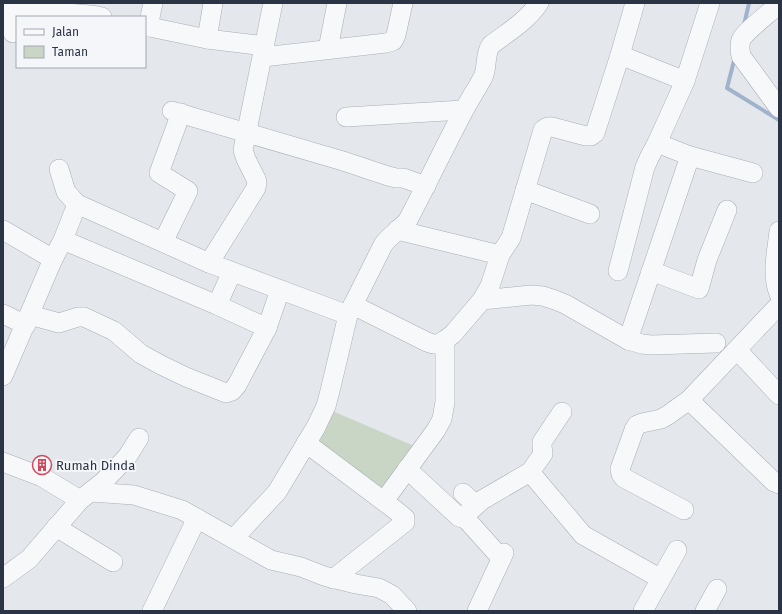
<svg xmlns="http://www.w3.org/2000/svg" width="782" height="614" viewBox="0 0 782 614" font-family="'Fira Sans',sans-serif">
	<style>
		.green { fill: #c9d6c5 }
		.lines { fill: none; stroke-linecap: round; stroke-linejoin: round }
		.stream { stroke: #9fb4cc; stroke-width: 4 }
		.minor-casing { stroke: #a9aeb7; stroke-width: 20 }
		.minor { stroke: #f7f8fa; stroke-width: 19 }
		.labels { text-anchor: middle; stroke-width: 4; stroke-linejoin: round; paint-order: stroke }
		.poi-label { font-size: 13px; fill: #2b3445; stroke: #f4f6f9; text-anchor: start }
	</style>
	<rect width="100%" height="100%" fill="#e4e7ec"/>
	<polygon class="green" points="328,409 414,446 377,501 309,452"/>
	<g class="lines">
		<g class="stream">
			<polyline points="744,25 749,3"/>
			<polyline points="735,57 727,88 779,120"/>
		</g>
		<defs>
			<g id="minor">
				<polyline points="710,3 685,81 657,143 690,156 753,173"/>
				<path d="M 779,4 C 771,12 745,31 741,40 C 739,46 740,51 741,56 L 779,108"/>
				<path d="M 3,13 C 23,12 42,12 62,13 C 76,14 89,14 102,17"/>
				<polyline points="12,13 13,33"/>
				<polyline points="145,26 207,39 265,46"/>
				<polyline points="148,27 153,3"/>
				<polyline points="207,39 213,3"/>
				<polyline points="328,49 337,3"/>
				<polyline points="620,55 685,81"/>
				<polyline points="263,57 386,43 393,41 396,35 403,3"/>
				<polyline points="172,111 343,161 388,176 396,178 403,178 426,186"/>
				<polyline points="346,117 463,110"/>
				<polyline points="59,169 66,192 77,204"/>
				<polyline points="525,190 590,214"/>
				<polyline points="3,230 53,259"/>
				<polyline points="397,230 500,255"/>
				<path d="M 779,231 C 777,251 771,274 779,294"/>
				<polyline points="63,240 217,305 232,272"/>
				<polyline points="163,242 188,191 159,173 181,113"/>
				<polyline points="209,263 256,188 257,182 256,179 246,159 243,150 273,3"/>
				<polyline points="618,271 645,167 650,156 657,143"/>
				<polyline points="651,271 699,289 707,260 727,210"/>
				<polyline points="482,300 531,295 543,296 555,300 565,304 628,340 642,344 651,345 716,343"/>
				<polyline points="217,305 267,328"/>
				<path d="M 353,305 L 427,342 L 433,344 L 439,344 L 445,340 L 453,334 L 482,300 L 490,286 L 500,255 L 511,238 L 543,130 C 546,127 548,126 552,127 L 586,136 L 591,136 L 595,133 L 620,55 L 635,3"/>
				<polyline points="3,314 26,325"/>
				<polyline points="30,315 59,323 78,317 84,317 114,331 141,354 161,365 186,377 226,393 232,391 237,385 267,328 280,290"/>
				<polyline points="628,340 690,156"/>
				<polyline points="737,350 779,395"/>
				<polyline points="3,376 53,259 63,240 77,204 209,263 348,315"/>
				<polyline points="689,400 774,482 779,484"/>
				<polyline points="306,443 394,509 405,518 405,522 400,526 333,579"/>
				<polyline points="3,462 42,477 80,500"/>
				<polyline points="407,469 459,517 466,519 501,558"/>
				<polyline points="530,472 583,535 661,579"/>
				<polyline points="91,492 134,495 182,510 271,560 301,567 324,576 356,584 379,588 392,595 407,611"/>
				<polyline points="463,493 476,505"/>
				<polyline points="384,501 436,430 442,419 445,402 445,340"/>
				<polyline points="684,510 624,478 621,474 620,469 634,430 637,425 642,423 661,419 668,415 689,400 779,305"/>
				<polyline points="462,518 482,500 530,472 543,454 542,446 542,442 562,412"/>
				<polyline points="56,527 113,562"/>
				<path d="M 234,538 L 277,492 L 316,427 L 326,406 L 330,391 L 348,315 L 383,245 C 390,235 401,229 408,220 C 427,184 444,148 463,112 C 469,100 477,89 483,77 C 488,67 484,55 491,45 C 508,32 527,21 539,3"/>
				<polyline points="3,578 29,559 80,500 103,482 127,457 139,438"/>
				<polyline points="152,611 197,518"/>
				<polyline points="477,611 504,553"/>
				<polyline points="643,611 677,550"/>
				<polyline points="705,611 717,589"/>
			</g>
		</defs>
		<use href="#minor" class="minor-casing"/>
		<use href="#minor" class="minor"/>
	</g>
	<defs>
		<symbol id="building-ring" viewBox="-11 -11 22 22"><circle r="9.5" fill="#f4f6f9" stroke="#d1495b" stroke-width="1.5"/><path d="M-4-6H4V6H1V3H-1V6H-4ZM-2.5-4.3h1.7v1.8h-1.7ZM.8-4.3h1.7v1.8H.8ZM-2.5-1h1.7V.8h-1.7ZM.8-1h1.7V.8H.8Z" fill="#d1495b"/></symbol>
	</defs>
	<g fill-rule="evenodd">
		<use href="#building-ring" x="31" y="454" width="22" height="22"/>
	</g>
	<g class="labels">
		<g class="poi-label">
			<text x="56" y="470">Rumah Dinda</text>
		</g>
	</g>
	<rect width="782" height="614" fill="none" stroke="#2b3445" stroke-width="8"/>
	<rect x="16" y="16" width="130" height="52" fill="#f4f6f9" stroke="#a4a8b1"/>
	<rect x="24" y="29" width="20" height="6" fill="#f7f8fa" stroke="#a4a8b1"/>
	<text x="52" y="36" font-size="12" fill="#2b3445">Jalan</text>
	<rect x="24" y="46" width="20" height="12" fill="#c9d6c5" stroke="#a4a8b1"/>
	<text x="52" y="56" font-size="12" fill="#2b3445">Taman</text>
</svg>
